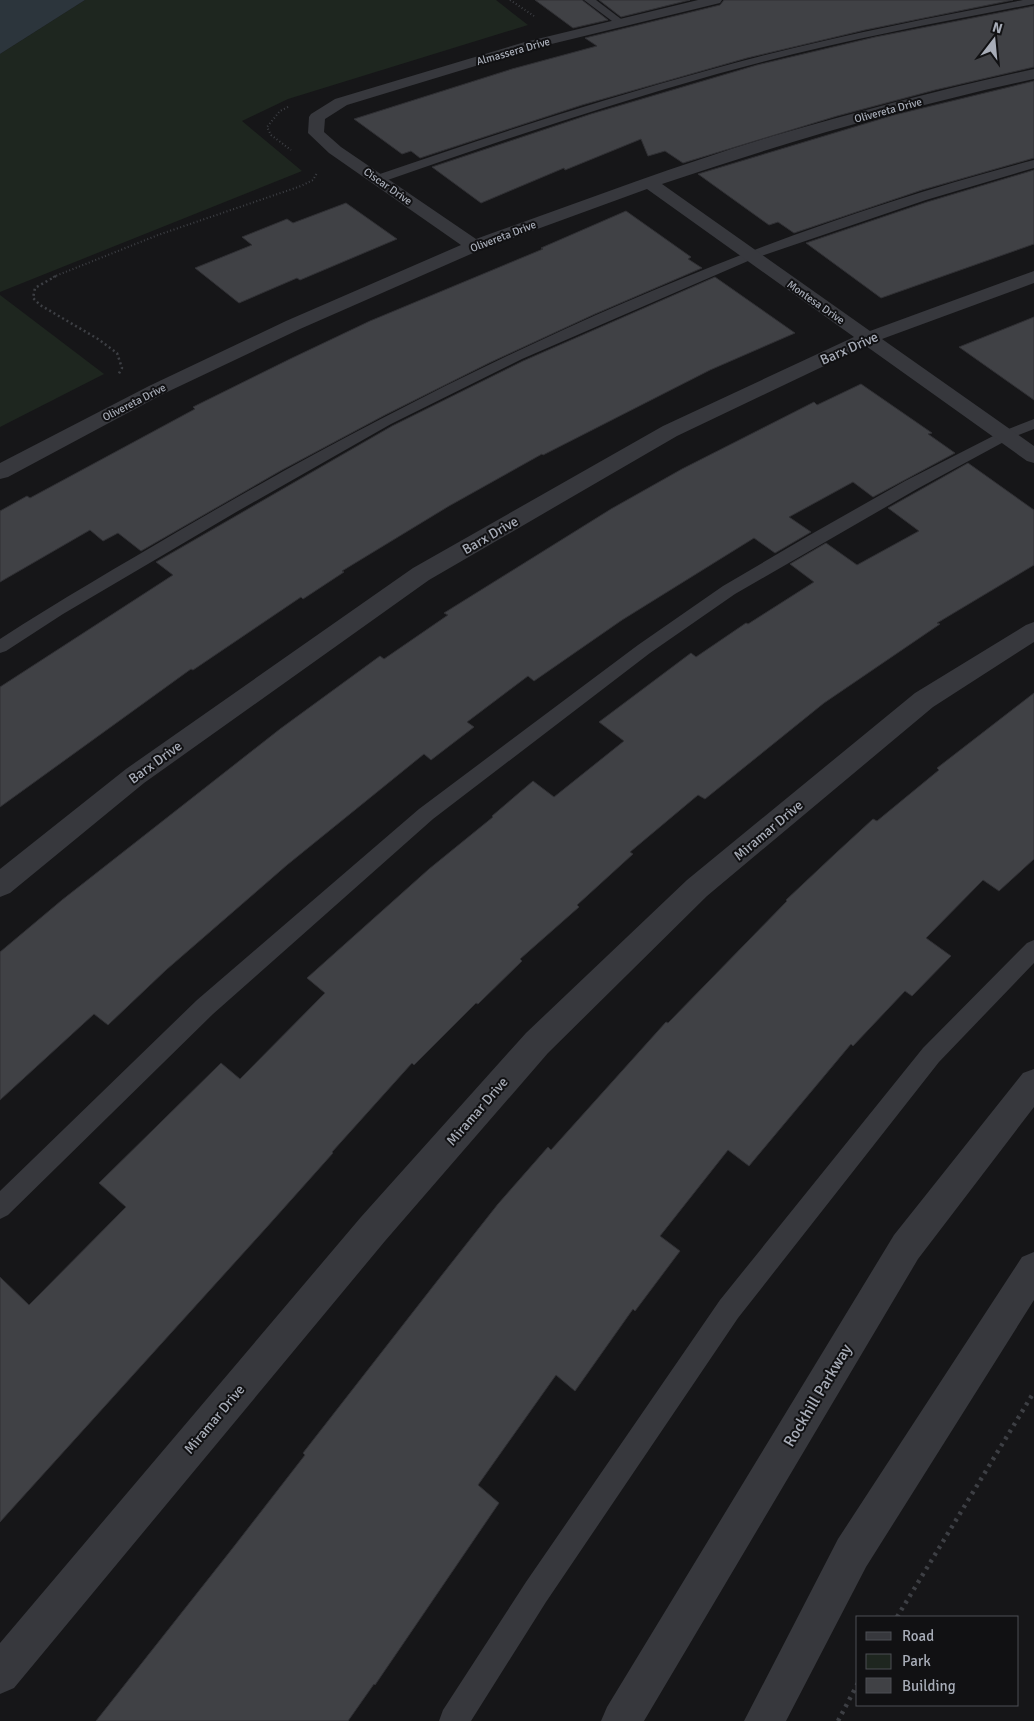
<svg xmlns="http://www.w3.org/2000/svg" width="1034" height="1721" viewBox="0 0 1034 1721" font-family="Signika,sans-serif">
	<style>
		.green { fill: #1e261f }
		.water { fill: #2c353c }
		.building { fill: #404145; stroke: #303034 }
		.lines { fill: none; stroke-linecap: round; stroke-linejoin: round }
		.path-far2 { stroke: #3d3f44; stroke-width: 2; stroke-dasharray: 1 2.5; stroke-linecap: butt }
		.path-far1 { stroke: #3d3f44; stroke-width: 2.5; stroke-dasharray: 2 3; stroke-linecap: butt }
		.path { stroke: #3d3f44; stroke-width: 4.5; stroke-dasharray: 3 5; stroke-linecap: butt }
		.service { fill: #37383d; fill-rule: evenodd }
		.minor { fill: #37383d; fill-rule: evenodd }
		.tertiary { fill: #37383d; fill-rule: evenodd }
		.labels { text-anchor: middle; stroke-width: 4; stroke-linejoin: round; paint-order: stroke }
		.far-street-label { font-size: 11px; fill: #a8adb8; stroke: #111113 }
		.street-label { font-size: 14px; fill: #a8adb8; stroke: #111113 }
		.near-street-label { font-size: 16px; fill: #a8adb8; stroke: #111113 }
	</style>
	<rect width="100%" height="100%" fill="#161618"/>
	<g class="green">
		<polygon points="85,0 496,0 528,25 288,99 242,121 302,171 0,292 0,54"/>
		<polygon points="0,295 104,374 0,427"/>
	</g>
	<polygon class="water" points="0,0 85,0 0,54"/>
	<g class="building">
		<polygon points="535,0 582,0 608,20 573,28"/>
		<polygon points="599,0 690,0 621,17"/>
		<polygon points="724,0 1013,0 865,30 747,58 582,105 420,158 411,151 402,154 354,119 512,69 597,46 585,38 720,5"/>
		<polygon points="1034,6 1034,67 935,90 837,116 683,163 665,151 648,156 641,139 565,170 564,168 481,203 432,167 591,114 757,65 875,37"/>
		<polygon points="1034,81 1034,158 922,190 794,233 778,222 769,225 698,174 894,115"/>
		<polygon points="1034,170 1034,244 881,298 806,243 927,202"/>
		<polygon points="346,203 397,239 300,280 297,278 239,303 195,268 252,245 242,237 287,219 293,223"/>
		<polygon points="626,211 691,257 688,259 702,268 595,314 489,363 385,415 282,470 141,551 118,533 103,541 90,530 0,582 0,511 27,496 30,498 195,409 193,407 290,359 370,321 543,249 541,248"/>
		<polygon points="715,277 795,333 710,370 543,455 542,454 449,506 342,571 344,572 303,599 301,597 193,670 191,669 0,807 0,687 173,575 156,562 392,426 523,361"/>
		<polygon points="1034,317 1034,400 959,347"/>
		<polygon points="861,384 932,433 928,434 955,453 873,497 853,482 789,517 811,532 775,553 754,538 622,620 534,681 528,676 467,722 474,727 431,760 424,754 287,865 166,970 108,1025 94,1014 0,1100 0,952 62,900 280,729 380,656 384,659 448,615 444,613 611,509 682,469 814,402 817,405"/>
		<polygon points="968,463 1034,510 1034,565 937,623 940,624 824,703 705,799 698,795 630,852 633,854 577,905 579,907 520,959 522,961 478,1004 476,1003 414,1065 412,1063 332,1152 333,1153 266,1228 0,1522 0,1277 29,1305 126,1207 99,1183 221,1063 240,1079 325,993 307,978 429,869 493,817 492,816 533,781 554,797 624,741 599,722 691,653 696,657 746,623 748,624 814,582 790,564 826,543 857,565 919,531 888,508"/>
		<polygon points="1034,693 1034,859 999,891 983,880 926,938 951,956 912,996 905,991 853,1046 851,1044 749,1166 728,1150 660,1236 680,1251 635,1311 633,1309 575,1391 556,1375 478,1485 499,1503 375,1685 374,1684 348,1721 96,1721 232,1549 305,1455 303,1453 438,1280 498,1204 548,1147 551,1150 666,1022 668,1023 787,901 786,900 836,853 873,819 877,821 939,770 937,768"/>
	</g>
	<g class="lines">
		<g class="path-far2">
			<polyline points="510,0 534,16"/>
			<polyline points="288,107 280,111 267,127 271,135 291,150"/>
			<polyline points="53,277 158,235 301,186 313,180 317,173"/>
		</g>
		<polyline class="path-far1" points="56,276 35,288 33,298 40,305 98,339 117,353 122,368 118,375"/>
		<g class="path">
			<polyline points="897,1617 1034,1392"/>
			<polyline points="838,1721 858,1683"/>
		</g>
		<g class="service">
			<polygon points="584,0 596,0 625,22 624,24 616,24"/>
			<path d="M 1023,0 L 1034,0 L 1034,4 C 928,24 821,45 717,74 C 604,106 493,143 382,182 L 374,182 L 372,179 L 374,176 C 484,138 596,101 709,70 C 812,41 918,20 1023,0 Z"/>
			<path d="M 1034,160 L 1034,168 L 926,200 L 755,258 L 522,359 L 391,424 L 238,511 L 63,614 L 6,651 L 0,653 L 0,639 C 60,600 121,565 182,529 C 449,373 734,238 1034,160 Z"/>
			<polygon points="1034,419 1034,429 1011,438 917,489 735,594 650,653 433,819 213,1014 8,1215 0,1219 0,1191 197,1000 419,809 638,645 723,586 808,536 905,481 1001,432"/>
			<polygon points="1034,940 1034,963 939,1062 738,1318 546,1602 471,1721 439,1721 443,1710 526,1582 720,1300 923,1048 1027,943"/>
		</g>
		<g class="minor">
			<path d="M 698,0 L 722,0 L 720,3 L 535,48 L 347,105 L 325,119 L 324,132 L 341,147 L 476,239 C 575,204 673,166 773,136 C 859,111 946,88 1034,69 L 1034,79 C 908,106 784,143 662,184 L 870,331 L 1034,271 L 1034,283 L 882,339 L 1034,446 L 1034,463 L 1027,461 L 866,346 L 677,436 L 429,580 L 144,783 L 10,893 L 0,897 L 0,869 L 126,769 L 413,568 L 663,426 L 854,337 L 647,189 L 480,250 L 300,329 L 163,394 L 8,477 L 0,479 L 0,463 L 149,386 L 286,321 L 461,245 L 329,153 L 308,133 L 309,117 L 311,114 L 335,99 L 525,42 Z"/>
			<polygon points="1034,622 1034,642 933,707 707,896 548,1053 385,1241 14,1688 0,1694 0,1643 361,1217 526,1033 687,880 915,693 1026,625"/>
		</g>
		<g class="tertiary">
			<polygon points="1034,1069 1034,1107 918,1259 644,1721 601,1721 607,1707 894,1235 1023,1073"/>
			<polygon points="1034,1252 1034,1300 866,1567 786,1721 744,1721 838,1539 1022,1257"/>
		</g>
	</g>
	<g class="labels">
		<g class="far-street-label">
			<text transform="translate(513 51) rotate(-16)" y="4">Almassera Drive</text>
			<text transform="translate(888 110) rotate(-15)" y="4">Olivereta Drive</text>
			<text transform="translate(388 186) rotate(35)" y="4">Ciscar Drive</text>
			<text transform="translate(503 236) rotate(-21)" y="4">Olivereta Drive</text>
			<text transform="translate(816 302) rotate(35)" y="4">Montesa Drive</text>
			<text transform="translate(134 402) rotate(-27)" y="4">Olivereta Drive</text>
		</g>
		<g class="street-label">
			<text transform="translate(849 348) rotate(-24)" y="5">Barx Drive</text>
			<text transform="translate(490 535) rotate(-30)" y="5">Barx Drive</text>
			<text transform="translate(155 762) rotate(-36)" y="5">Barx Drive</text>
			<text transform="translate(768 830) rotate(-40)" y="5">Miramar Drive</text>
			<text transform="translate(477 1111) rotate(-49)" y="5">Miramar Drive</text>
			<text transform="translate(214 1419) rotate(-50)" y="5">Miramar Drive</text>
		</g>
		<g class="near-street-label">
			<text transform="translate(817 1395) rotate(-59)" y="6">Rockhill Parkway</text>
		</g>
	</g>
	<rect x="856" y="1616" width="162" height="90" fill="#111113" stroke="#4d4f55"/>
	<rect x="866" y="1632" width="25" height="8" fill="#37383d" stroke="#4d4f55"/>
	<text x="902" y="1641" font-size="15" fill="#a8adb8">Road</text>
	<rect x="866" y="1654" width="25" height="15" fill="#1e261f" stroke="#4d4f55"/>
	<text x="902" y="1666" font-size="15" fill="#a8adb8">Park</text>
	<rect x="866" y="1678" width="25" height="15" fill="#404145" stroke="#4d4f55"/>
	<text x="902" y="1691" font-size="15" fill="#a8adb8">Building</text>
	<g transform="translate(994 40) rotate(16)" stroke="#111113" stroke-width="4" paint-order="stroke">
	<path d="M0-4L9 19L0 12L-9 19Z" fill="#a8adb8"/>
	<text y="-8" font-size="14" font-weight="bold" text-anchor="middle" fill="#a8adb8">N</text>
	</g>
</svg>
